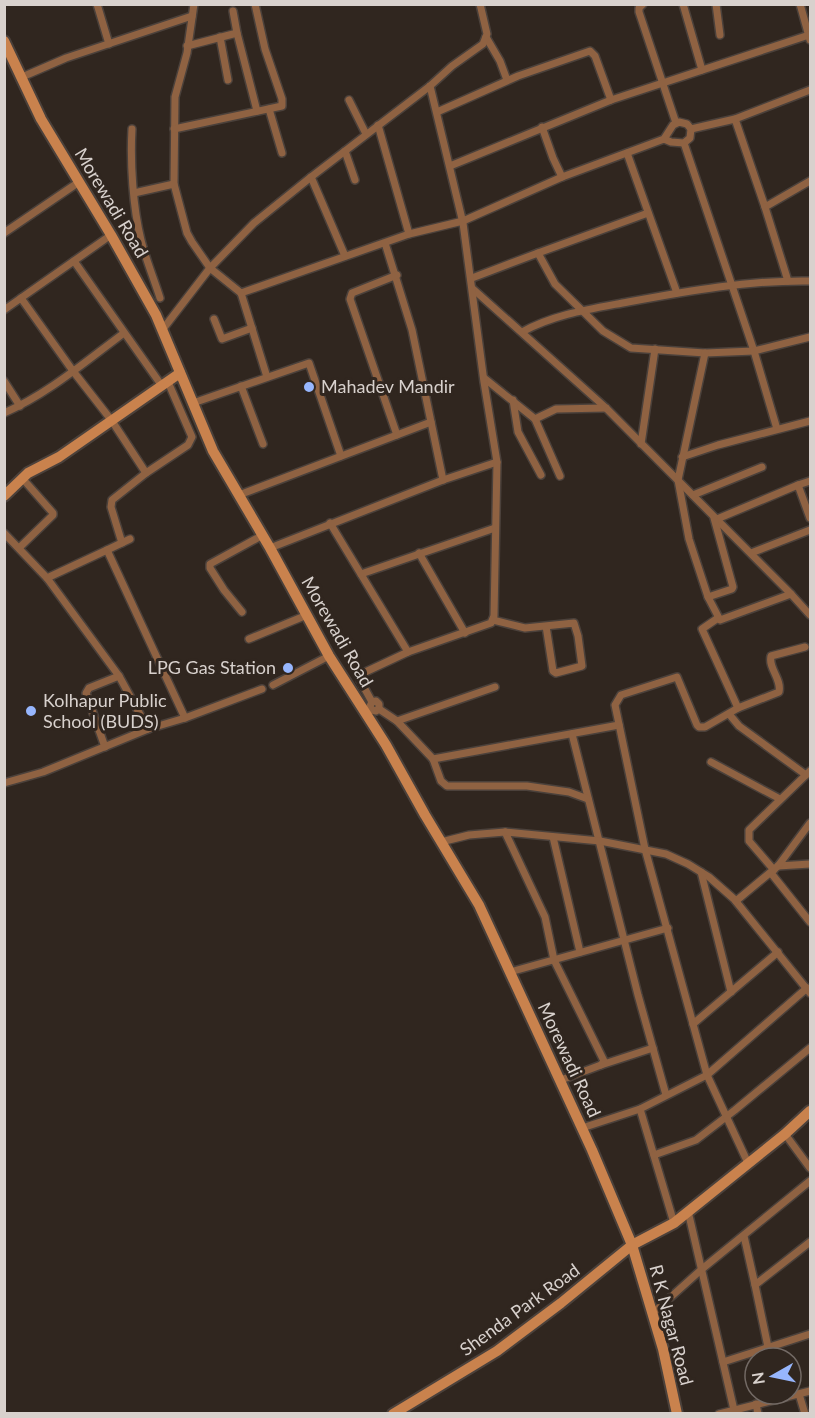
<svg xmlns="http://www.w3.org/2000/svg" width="815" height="1418" viewBox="0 0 815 1418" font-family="Lato,sans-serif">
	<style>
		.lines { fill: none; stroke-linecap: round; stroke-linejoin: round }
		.street-casing { stroke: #4b413b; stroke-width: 10 }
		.secondary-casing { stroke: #4b413b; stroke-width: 14 }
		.street { stroke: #8f6242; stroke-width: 7 }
		.secondary { stroke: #c9824d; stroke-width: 10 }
		.poi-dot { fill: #97b6fd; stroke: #30261f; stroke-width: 2 }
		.labels { text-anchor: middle; stroke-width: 6; stroke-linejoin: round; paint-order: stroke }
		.street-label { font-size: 18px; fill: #d8d1cd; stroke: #30261f }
		.poi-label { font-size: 18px; fill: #d8d1cd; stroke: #30261f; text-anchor: start }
	</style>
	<rect width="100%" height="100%" fill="#30261f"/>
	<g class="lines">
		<defs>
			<g id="street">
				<polyline points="97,4 109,44"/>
				<polyline points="194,4 187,53 175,97 174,184 187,233 192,242 210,268 241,293 409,234 463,221 562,177 664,139 673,125 679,122 687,124 691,129 690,138 684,143 671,142 664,139"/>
				<polyline points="643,4 639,8 639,12 676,123"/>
				<polyline points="683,4 702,70"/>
				<polyline points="716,4 720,35"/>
				<polyline points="800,4 810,40"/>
				<polyline points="237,33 257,111"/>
				<polyline points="220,37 228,80"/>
				<polyline points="486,37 500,61 507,80"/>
				<polyline points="187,46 237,33 233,11"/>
				<polyline points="22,77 66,58 192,16"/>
				<polyline points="349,100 366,134"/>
				<polyline points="269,109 282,153"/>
				<polyline points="437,112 518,76 590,51 595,56 611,100"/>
				<polyline points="735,119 765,207 810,181"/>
				<polyline points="378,125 409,234"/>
				<polyline points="542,127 553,158 562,177"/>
				<path d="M 132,129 C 130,162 133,208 141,240 C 146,260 154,279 160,298"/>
				<polyline points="174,129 282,106 282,99 265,49 255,4"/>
				<polyline points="691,129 735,119 810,90"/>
				<polyline points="345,151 355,180"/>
				<polyline points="627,153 677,293"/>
				<polyline points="450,166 611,100 809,35"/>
				<polyline points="311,177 345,256"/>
				<polyline points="134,193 174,184"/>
				<polyline points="765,207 788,281"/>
				<polyline points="4,233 79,182"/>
				<polyline points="385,243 412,330 443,480"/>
				<polyline points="538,253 648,213"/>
				<polyline points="74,261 162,386"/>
				<polyline points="397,275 352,293 350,299 397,435"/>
				<polyline points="472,278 538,253 555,284 603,331 631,348 705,353 754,351 684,143"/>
				<polyline points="473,289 606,408 791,594"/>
				<polyline points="241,293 267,377"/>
				<polyline points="21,298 111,235"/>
				<polyline points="4,310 21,298 73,371 112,421 146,473"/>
				<polyline points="214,319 222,339 252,328"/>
				<polyline points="163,329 210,268 254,223 311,177 430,86 452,66 483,44 487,34 480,4"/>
				<path d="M 522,332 C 555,314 591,309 628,302 C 688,291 749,280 810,281"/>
				<polyline points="705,353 678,480 689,539 708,597 720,620 791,594 810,615"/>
				<polyline points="484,378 535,419 560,476"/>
				<polyline points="4,381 20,406"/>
				<polyline points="241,386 263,444"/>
				<polyline points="513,400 518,432 541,475"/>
				<polyline points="193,403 309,363 341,456"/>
				<path d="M 4,413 C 48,394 86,361 124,333"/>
				<polyline points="535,419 556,409 606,408"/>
				<polyline points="777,429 754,351 810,337"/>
				<polyline points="641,444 655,349"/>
				<polyline points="682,457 718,445 810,421"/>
				<polyline points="798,485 810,481"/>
				<polyline points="239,495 431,422"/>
				<polyline points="693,495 762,467"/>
				<polyline points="717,519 798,485 810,518"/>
				<polyline points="330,523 408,652"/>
				<polyline points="4,533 47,578 107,550 185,718"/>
				<polyline points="122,543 111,507 112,500 146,473 188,445 192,437 168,382"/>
				<polyline points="19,548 53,515 53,513 22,478"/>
				<polyline points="270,548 443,480 497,462"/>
				<polyline points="107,550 130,539"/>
				<polyline points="419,553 465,633"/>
				<polyline points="751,553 810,530"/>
				<polyline points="361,574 495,528"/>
				<polyline points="47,578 119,676 148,729"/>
				<polyline points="708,597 732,589 733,587 714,518"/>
				<polyline points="242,612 224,590 210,568 210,564 263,535"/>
				<polyline points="718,618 702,629 738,708"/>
				<polyline points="493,620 525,628 574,623 578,636 582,666 556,673 553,671 546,626"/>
				<polyline points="249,639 307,615"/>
				<polyline points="273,685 329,656"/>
				<polyline points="372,702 370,706 372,710 376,711 379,709 397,721 433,759 619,725"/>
				<polyline points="379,709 379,704 376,701 372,702 360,680 361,674 408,652 491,623 494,616 497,462 484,382 463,223 430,86"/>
				<polyline points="729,714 739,726 806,775"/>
				<polyline points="397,721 495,687"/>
				<polyline points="572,734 638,995 666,1095"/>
				<polyline points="105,747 86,693 89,688 119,676"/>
				<polyline points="433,759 441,781 447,786 527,786 569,792 588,799"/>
				<polyline points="711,762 780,799"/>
				<polyline points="4,783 43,772 148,729 185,718 262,689"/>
				<polyline points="505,832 545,917 554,960 604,1061 601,1065 561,1080"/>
				<polyline points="553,837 580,952"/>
				<polyline points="441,842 469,835 505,832 600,841 666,854 688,864 709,877 734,899 810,993"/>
				<polyline points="778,866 810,864"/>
				<polyline points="774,870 749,841 749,830 810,771"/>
				<polyline points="701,872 731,992"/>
				<polyline points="771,873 810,922"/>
				<polyline points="736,901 778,866 810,823"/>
				<polyline points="510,972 668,928"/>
				<polyline points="693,1024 778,952"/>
				<polyline points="601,1065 653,1048"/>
				<polyline points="640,1109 674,1223"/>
				<polyline points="582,1128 640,1109 707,1075 807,988"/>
				<polyline points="785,1134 810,1168"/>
				<polyline points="654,1155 696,1140 735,1110 810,1048"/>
				<path d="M 748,1163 L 707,1075 L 645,849 L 615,705 L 621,695 L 677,677 L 697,725 L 699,727 L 705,727 L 738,708 L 779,692 C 782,679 768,668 771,656 L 805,647"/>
				<polyline points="688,1211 734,1410"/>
				<polyline points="744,1236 755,1285 810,1242"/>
				<polyline points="755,1285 768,1347"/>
				<polyline points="653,1313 702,1269 810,1181"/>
				<polyline points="723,1362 810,1334"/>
				<polyline points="799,1394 805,1414"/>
				<polyline points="756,1404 758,1414"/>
				<polyline points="719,1414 810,1391"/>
			</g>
			<g id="secondary">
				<polyline points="4,41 41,119 111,235 156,315 213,451 270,548 329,656 386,745 425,815 479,905 592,1150 632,1245 663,1349 677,1414"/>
				<polyline points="4,496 28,473 59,457 180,373"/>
				<polyline points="393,1414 497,1351 561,1303 632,1245 674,1223 785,1134 810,1111"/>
			</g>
		</defs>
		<use href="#street" class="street-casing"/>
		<use href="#secondary" class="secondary-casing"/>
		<use href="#street" class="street"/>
		<use href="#secondary" class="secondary"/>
	</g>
	<g class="poi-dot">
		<circle cx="309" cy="387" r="6"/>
		<circle cx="288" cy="668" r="6"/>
		<circle cx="31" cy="711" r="6"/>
	</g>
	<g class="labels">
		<g class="street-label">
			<text transform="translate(111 203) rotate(59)" y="6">Morewadi Road</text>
			<text transform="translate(337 632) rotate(60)" y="6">Morewadi Road</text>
			<text transform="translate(569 1060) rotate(65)" y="6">Morewadi Road</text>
			<text transform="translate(520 1310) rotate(-36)" y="6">Shenda Park Road</text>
			<text transform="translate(671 1325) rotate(75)" y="6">R K Nagar Road</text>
		</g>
		<g class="poi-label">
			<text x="321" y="393">Mahadev Mandir</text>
			<text x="276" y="674" text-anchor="end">LPG Gas Station</text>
			<text x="43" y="707">Kolhapur Public<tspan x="43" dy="21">School (BUDS)</tspan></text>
		</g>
	</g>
	<rect width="815" height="1418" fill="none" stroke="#d8d1cd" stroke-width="12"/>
	<g transform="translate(773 1376) rotate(261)"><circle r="28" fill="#30261f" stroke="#736a65" stroke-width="1.5"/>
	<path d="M0-4.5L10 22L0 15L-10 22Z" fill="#97b6fd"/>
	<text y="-9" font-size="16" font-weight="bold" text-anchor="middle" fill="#d8d1cd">N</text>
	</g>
</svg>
